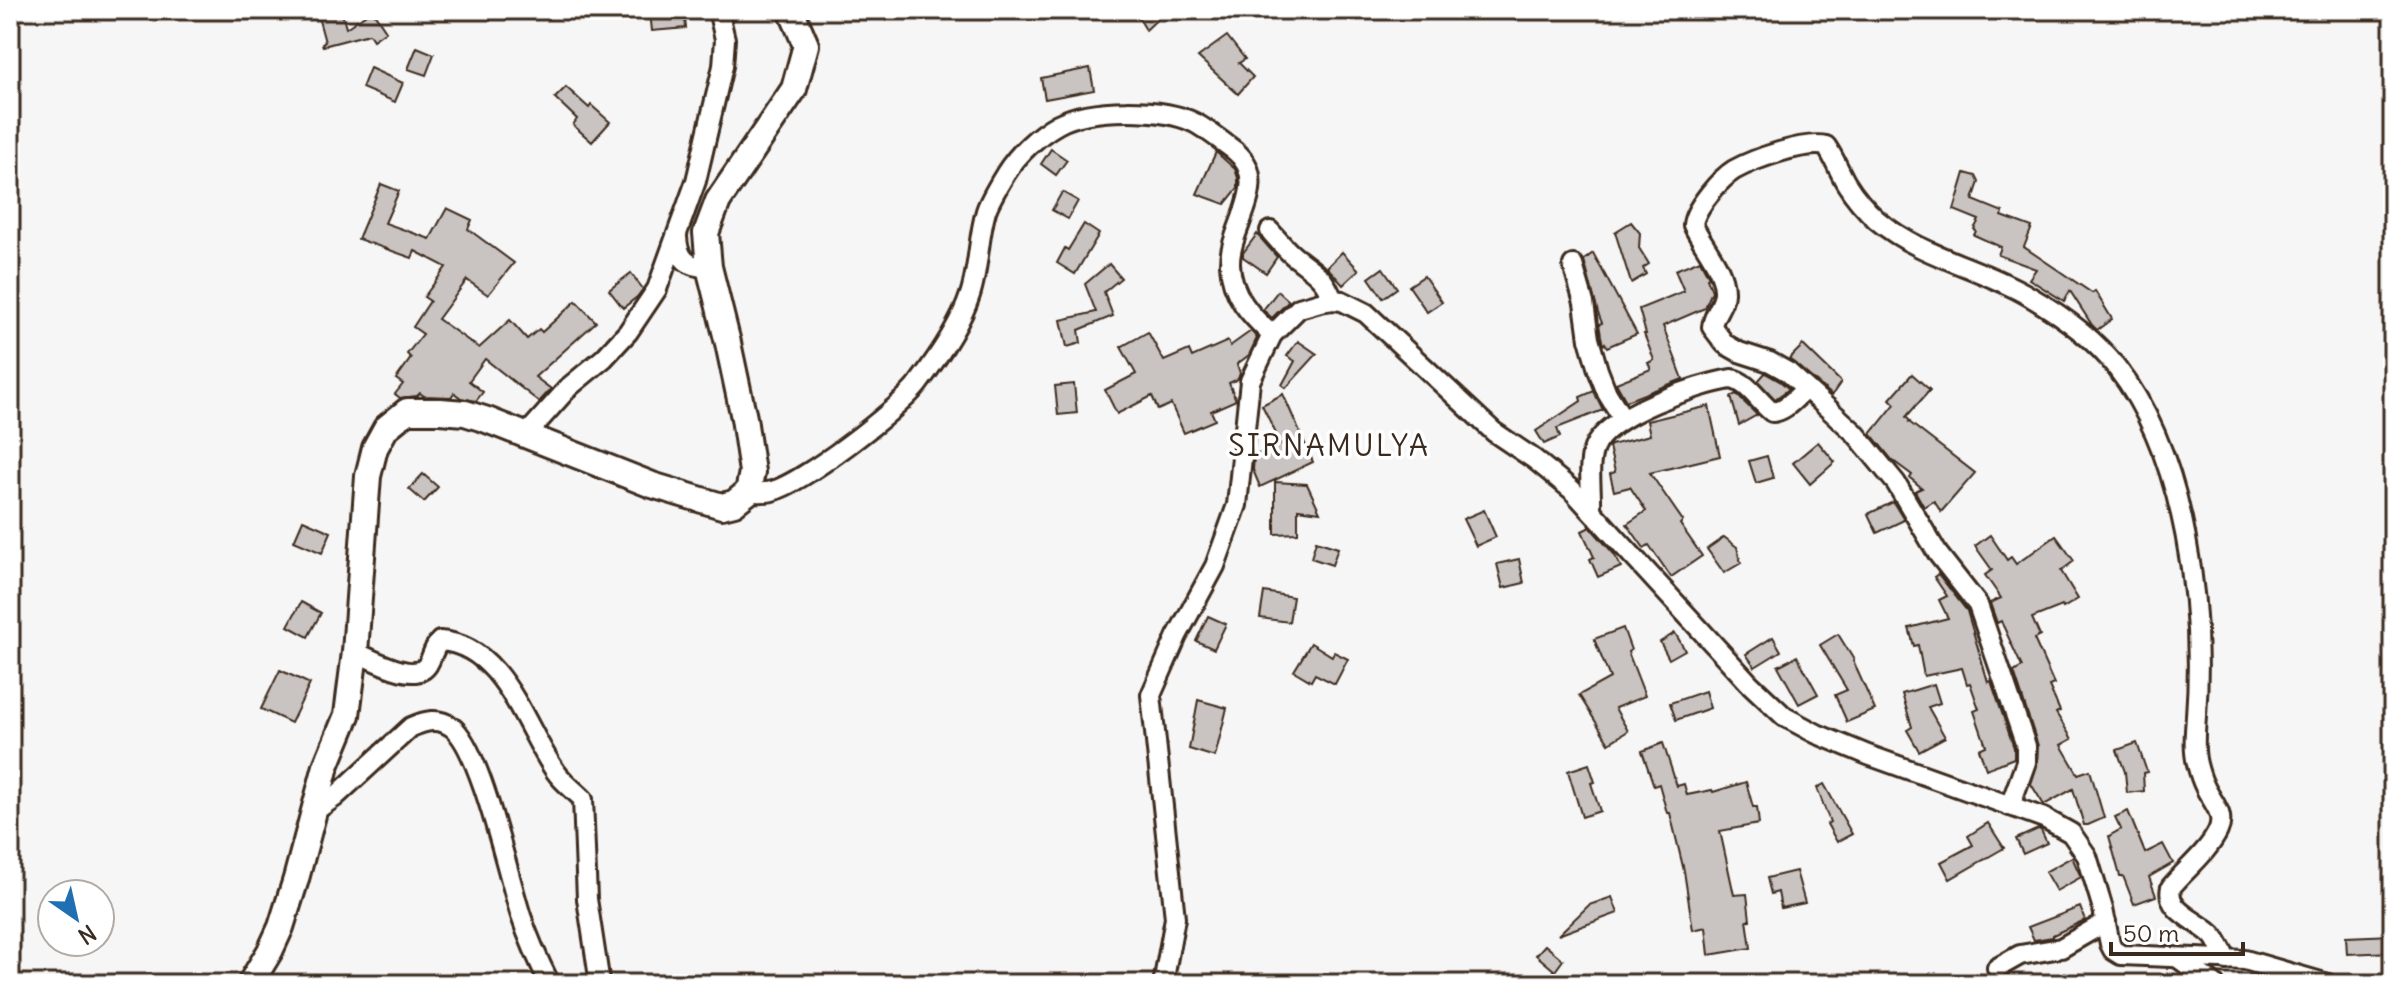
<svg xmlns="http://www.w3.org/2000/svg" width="2403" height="994" viewBox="0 0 2403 994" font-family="Delius,sans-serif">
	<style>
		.building { fill: #c9c3c1; stroke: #3b2a1e; stroke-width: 2 }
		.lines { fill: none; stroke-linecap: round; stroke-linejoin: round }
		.minor-casing { stroke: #3b2a1e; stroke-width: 24 }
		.secondary-casing { stroke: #3b2a1e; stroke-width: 30 }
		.minor { stroke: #fff; stroke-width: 18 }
		.secondary { stroke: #fff; stroke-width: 24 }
		.labels { text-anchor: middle; stroke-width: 7; stroke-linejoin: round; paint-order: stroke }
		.quarter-label { font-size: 30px; letter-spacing: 2px; fill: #3b2a1e; stroke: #fff }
	</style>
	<rect width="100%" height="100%" fill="#f7f6f6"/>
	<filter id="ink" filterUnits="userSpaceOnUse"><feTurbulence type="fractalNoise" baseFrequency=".0125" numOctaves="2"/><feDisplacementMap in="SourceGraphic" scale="16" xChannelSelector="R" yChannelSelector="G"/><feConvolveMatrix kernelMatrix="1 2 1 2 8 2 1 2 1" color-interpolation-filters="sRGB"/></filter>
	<g filter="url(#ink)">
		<g class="building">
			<polygon points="328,10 341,10 346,28 372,10 386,31 373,40 369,34 323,46 322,44 325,42 317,13"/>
			<polygon points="665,10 684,10 686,28 652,31 650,12"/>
			<polygon points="1134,10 1167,10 1146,30"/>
			<polygon points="1227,36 1245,59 1239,63 1253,77 1238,94 1198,57"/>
			<polygon points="417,47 434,54 426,75 408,69"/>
			<polygon points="370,68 403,83 395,102 362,88"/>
			<polygon points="1090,68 1094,90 1045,99 1041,78"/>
			<polygon points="566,87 589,108 591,105 610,122 592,142 573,125 577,119 555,98"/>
			<polygon points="1051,149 1067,160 1056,175 1041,164"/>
			<polygon points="1216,152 1235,169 1238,178 1238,188 1225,204 1197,194"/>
			<polygon points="1965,173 1976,176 1979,182 1973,200 2003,212 2002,216 2032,227 2024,247 2092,293 2095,291 2112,319 2097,330 2092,325 2070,291 2064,301 2029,279 2036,269 1998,255 2001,247 1974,235 1976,231 1974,229 1979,220 1954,210"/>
			<polygon points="381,184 399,191 385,223 430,239 447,208 472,220 468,229 514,263 488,295 467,280 438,319 479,348 510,320 527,339 539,329 542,332 576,301 596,322 535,377 551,389 539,402 485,359 469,381 483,392 476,401 461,398 454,393 451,397 424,396 420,393 417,396 400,398 395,394 403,384 396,379 411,358 407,354 423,334 413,327 430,301 424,297 446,267 415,251 412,258 358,239"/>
			<polygon points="1062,192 1078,201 1068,219 1052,210"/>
			<polygon points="1631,222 1640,233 1639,248 1649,264 1643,268 1646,274 1631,283 1615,232"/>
			<polygon points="1084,224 1099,234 1075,274 1057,263 1065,248 1068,250"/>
			<polygon points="1257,234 1277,257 1266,273 1243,257 1243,253"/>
			<polygon points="1342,252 1359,270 1343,285 1327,267"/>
			<polygon points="1593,253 1637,334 1607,347 1605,343 1603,345 1601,336 1599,324 1602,323 1598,313 1584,260"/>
			<polygon points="1700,260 1709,277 1707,278 1712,291 1705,308 1663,326 1683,379 1626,401 1616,383 1651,369 1648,363 1654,360 1644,334 1646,334 1639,309 1684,291 1675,270"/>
			<polygon points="1109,264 1121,278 1104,292 1113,316 1079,330 1081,343 1067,347 1061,320 1096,312 1085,284"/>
			<polygon points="1383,268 1397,288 1383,298 1369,278"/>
			<polygon points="631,273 643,289 637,297 623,308 609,290"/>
			<polygon points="1424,276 1442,302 1427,312 1409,286"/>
			<polygon points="1278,291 1289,301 1272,318 1263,310"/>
			<polygon points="1251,331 1257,338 1249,355 1237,364 1240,373 1238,379 1229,383 1236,400 1211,411 1215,420 1184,433 1171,404 1158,410 1152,396 1117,414 1105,390 1136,374 1121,347 1148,332 1164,361 1189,350 1192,357 1228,341 1230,346"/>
			<polygon points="1298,341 1317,354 1286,388 1282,385 1295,361 1287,356"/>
			<polygon points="1803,345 1841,382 1832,395 1789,359"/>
			<polygon points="1765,373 1781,382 1789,389 1775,399 1758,381"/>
			<polygon points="1912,374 1930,390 1906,417 1910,421 1909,422 1975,473 1941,512 1934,501 1924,507 1915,491 1922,488 1910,478 1912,475 1892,460 1871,434 1895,404 1890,399"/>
			<polygon points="1074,384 1077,413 1058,415 1055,386"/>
			<polygon points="1594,391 1603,410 1557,428 1560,437 1544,444 1536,431 1581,401 1580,397"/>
			<polygon points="1283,394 1313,462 1260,487 1253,470 1254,456 1281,444 1262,405"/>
			<polygon points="1736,394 1757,415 1739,425 1731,397"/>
			<polygon points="1709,406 1720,456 1650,473 1683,521 1680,524 1702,556 1671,577 1649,545 1644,548 1627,524 1646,511 1630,487 1614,491 1610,474 1615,472 1609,447 1611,445 1650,435 1647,421"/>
			<polygon points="1818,442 1835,462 1810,484 1793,463"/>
			<polygon points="1767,456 1773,478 1756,483 1749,461"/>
			<polygon points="423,474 438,487 424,502 409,489"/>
			<polygon points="1275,482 1307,484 1320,512 1298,509 1298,533 1275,534"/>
			<polygon points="1893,502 1904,520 1877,533 1868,514"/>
			<polygon points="1484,510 1496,537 1476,546 1463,519"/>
			<polygon points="303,520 331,532 322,553 294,541"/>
			<polygon points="1590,527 1614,554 1621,567 1598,577 1590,559 1594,557 1582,531"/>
			<polygon points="1990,535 2007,560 2011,557 2016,564 2056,536 2074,561 2061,571 2078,599 2063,608 2062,606 2032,618 2040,636 2034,639 2054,684 2049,686 2060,711 2056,713 2072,739 2061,745 2078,774 2090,770 2104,818 2088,825 2084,825 2073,789 2044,805 2031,784 2037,766 2038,746 2014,672 2022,667 2001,621 1997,623 1990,603 2001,598 1985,575 1992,570 1975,546"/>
			<polygon points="1724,537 1737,547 1741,563 1724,573 1707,549"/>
			<polygon points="1316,541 1338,548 1332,565 1311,558"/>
			<polygon points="1519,559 1524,583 1503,588 1497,564"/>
			<polygon points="1938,574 1967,611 1988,682 1991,681 2014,748 2014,758 1986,769 1979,749 1986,746 1974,711 1979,709 1970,683 1967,684 1962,668 1924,676 1918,645 1914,646 1909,628 1948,618 1939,600 1947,596 1934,577"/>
			<polygon points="1264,592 1293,597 1289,622 1260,618"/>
			<polygon points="301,602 321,613 308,637 288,626"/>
			<polygon points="1208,616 1226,624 1214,649 1196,641"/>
			<polygon points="1623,628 1631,650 1628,652 1645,696 1615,708 1628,731 1609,743 1579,695 1610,678 1594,639"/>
			<polygon points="1675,633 1685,650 1669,659 1660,642"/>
			<polygon points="1838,634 1854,660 1853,661 1875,710 1847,722 1835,695 1847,690 1820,645"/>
			<polygon points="1773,637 1781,651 1755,667 1746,654"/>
			<polygon points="1311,643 1332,656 1334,652 1348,659 1335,684 1315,674 1311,681 1294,671"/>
			<polygon points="1797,656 1818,694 1799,704 1778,666"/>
			<polygon points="280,670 310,684 291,723 261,709"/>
			<polygon points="1934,684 1940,703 1928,707 1945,737 1919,751 1907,730 1912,727 1902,694"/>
			<polygon points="1705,691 1710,708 1676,720 1670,703"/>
			<polygon points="1198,700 1227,708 1215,757 1189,749"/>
			<polygon points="1663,743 1677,786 1684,784 1687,795 1712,790 1713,792 1746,782 1753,807 1757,807 1759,824 1720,831 1734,895 1747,894 1750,920 1747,920 1751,948 1709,955 1706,927 1693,930 1684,871 1670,813 1667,813 1659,784 1654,786 1642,751"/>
			<polygon points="2137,743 2147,772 2143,773 2144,791 2127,793 2125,772 2117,750"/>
			<polygon points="1589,764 1595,782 1591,783 1600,811 1582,817 1568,771"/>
			<polygon points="1824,784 1852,834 1837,842 1827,824 1830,822 1817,788"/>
			<polygon points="2128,811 2145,853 2163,844 2173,863 2149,877 2156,896 2134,904 2123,876 2120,876 2109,836 2121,829 2115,817"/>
			<polygon points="1988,823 2004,848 1950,879 1941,862 1973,845 1968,836"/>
			<polygon points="2038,829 2041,830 2047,843 2023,854 2016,839"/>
			<polygon points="2072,857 2081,877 2056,891 2045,872"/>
			<polygon points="1796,871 1805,903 1781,908 1778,892 1771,894 1767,878"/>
			<polygon points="1612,897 1618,913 1558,935 1589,905"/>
			<polygon points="2080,907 2085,920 2053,935 2053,937 2034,940 2028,927"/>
			<polygon points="2393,935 2393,952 2347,954 2346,937"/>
			<polygon points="1545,945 1563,960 1555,971 1536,955"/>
		</g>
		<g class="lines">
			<defs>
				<g id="minor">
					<path d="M 1270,231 C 1279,241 1288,253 1299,260 C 1317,274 1324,277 1333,300"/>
					<path d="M 677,237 C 678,258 687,268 709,267"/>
					<polyline points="1573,265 1584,303 1589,339 1598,370 1607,393 1623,419"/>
					<polyline points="527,434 569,387 604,358 628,332 657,289 696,181 723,66 725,39 718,10"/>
					<path d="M 748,492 C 756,492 765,493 772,491 C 803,483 898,410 918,384 C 936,360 961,323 970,295 C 979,268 978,238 986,211 C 990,199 999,185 1006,173 C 1018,154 1038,135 1058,124 C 1090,107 1163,107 1195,123 C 1208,130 1223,142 1235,151 C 1273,182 1229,227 1230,264 C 1231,295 1251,316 1272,335"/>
					<path d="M 1591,510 C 1592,490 1587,467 1594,448 C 1608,414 1696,385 1731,379 C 1747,381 1759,402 1772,412 C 1785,412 1796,397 1806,389"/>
					<path d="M 355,652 C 372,659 416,685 428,664 C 433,656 432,650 440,641 C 504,645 525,729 556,772 C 563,782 574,790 583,799 L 587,899 L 600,984"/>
					<path d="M 2010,806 L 2026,762 L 2026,746 L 1978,605 L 1938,554 L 1896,483 L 1855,433 L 1788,372 L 1770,362 L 1739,352 L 1725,344 L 1712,327 C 1713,313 1725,305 1724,290 C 1723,267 1703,246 1693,225 C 1694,209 1721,178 1734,170 C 1754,159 1804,141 1826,146 C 1834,157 1839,171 1846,183 C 1854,196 1866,210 1877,220 C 1921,257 1980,267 2029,296 C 2060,314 2095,339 2117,368 C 2186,457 2204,608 2196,716 C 2195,732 2193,749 2197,764 C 2199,772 2202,781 2205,787 C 2212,802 2226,814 2218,831 C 2208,852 2186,869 2171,887 C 2165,913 2201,921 2214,937 C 2219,944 2223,952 2227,960"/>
					<path d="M 312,813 L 335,797 L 411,727 C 425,721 438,717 452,727 C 481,749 508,876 521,916 C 529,940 539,962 550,984"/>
					<polyline points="2178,958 2214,984"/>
					<polyline points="1997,968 2020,955 2061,948 2106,922"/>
					<polyline points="1163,984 1175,918 1151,695 1177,636 1215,566 1237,505 1250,381 1272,335 1299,308 1320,302 1333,300 1342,301 1366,313 1494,432 1534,459 1572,490 1750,684 1785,717 1817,734 1868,755 2044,818 2071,833 2087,856 2103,909 2110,944 2113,950 2121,955 2245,960 2328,984"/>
				</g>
				<polyline id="secondary" points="250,984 270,951 281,927 296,879 326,766 347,715 355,652 368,476 375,448 386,428 407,411 440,411 465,413 487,420 652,485 722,506 734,503 748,492 752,472 744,418 728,343 709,267 706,233 718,201 794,89 806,45 791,10"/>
			</defs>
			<use href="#minor" class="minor-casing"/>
			<use href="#secondary" class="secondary-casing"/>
			<use href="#minor" class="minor"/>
			<use href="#secondary" class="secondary"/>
		</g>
	</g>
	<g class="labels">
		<g class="quarter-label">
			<text x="1329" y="456">SIRNAMULYA</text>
		</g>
	</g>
	<rect width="2403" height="994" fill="none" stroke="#fff" stroke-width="40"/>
	<rect x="20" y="20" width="2363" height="954" fill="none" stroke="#3b2a1e" stroke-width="3" filter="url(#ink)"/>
	<g transform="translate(76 918) rotate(146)"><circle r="38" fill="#ffffff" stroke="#b1aaa5" stroke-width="2"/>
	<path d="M0-6L14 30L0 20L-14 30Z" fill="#1f6fb2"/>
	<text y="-12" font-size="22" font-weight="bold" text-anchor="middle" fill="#3b2a1e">N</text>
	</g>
	<path d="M2111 942v12h132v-12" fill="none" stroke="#3b2a1e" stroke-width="4"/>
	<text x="2123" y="942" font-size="24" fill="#3b2a1e" stroke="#ffffff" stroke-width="6" paint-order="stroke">50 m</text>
</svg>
